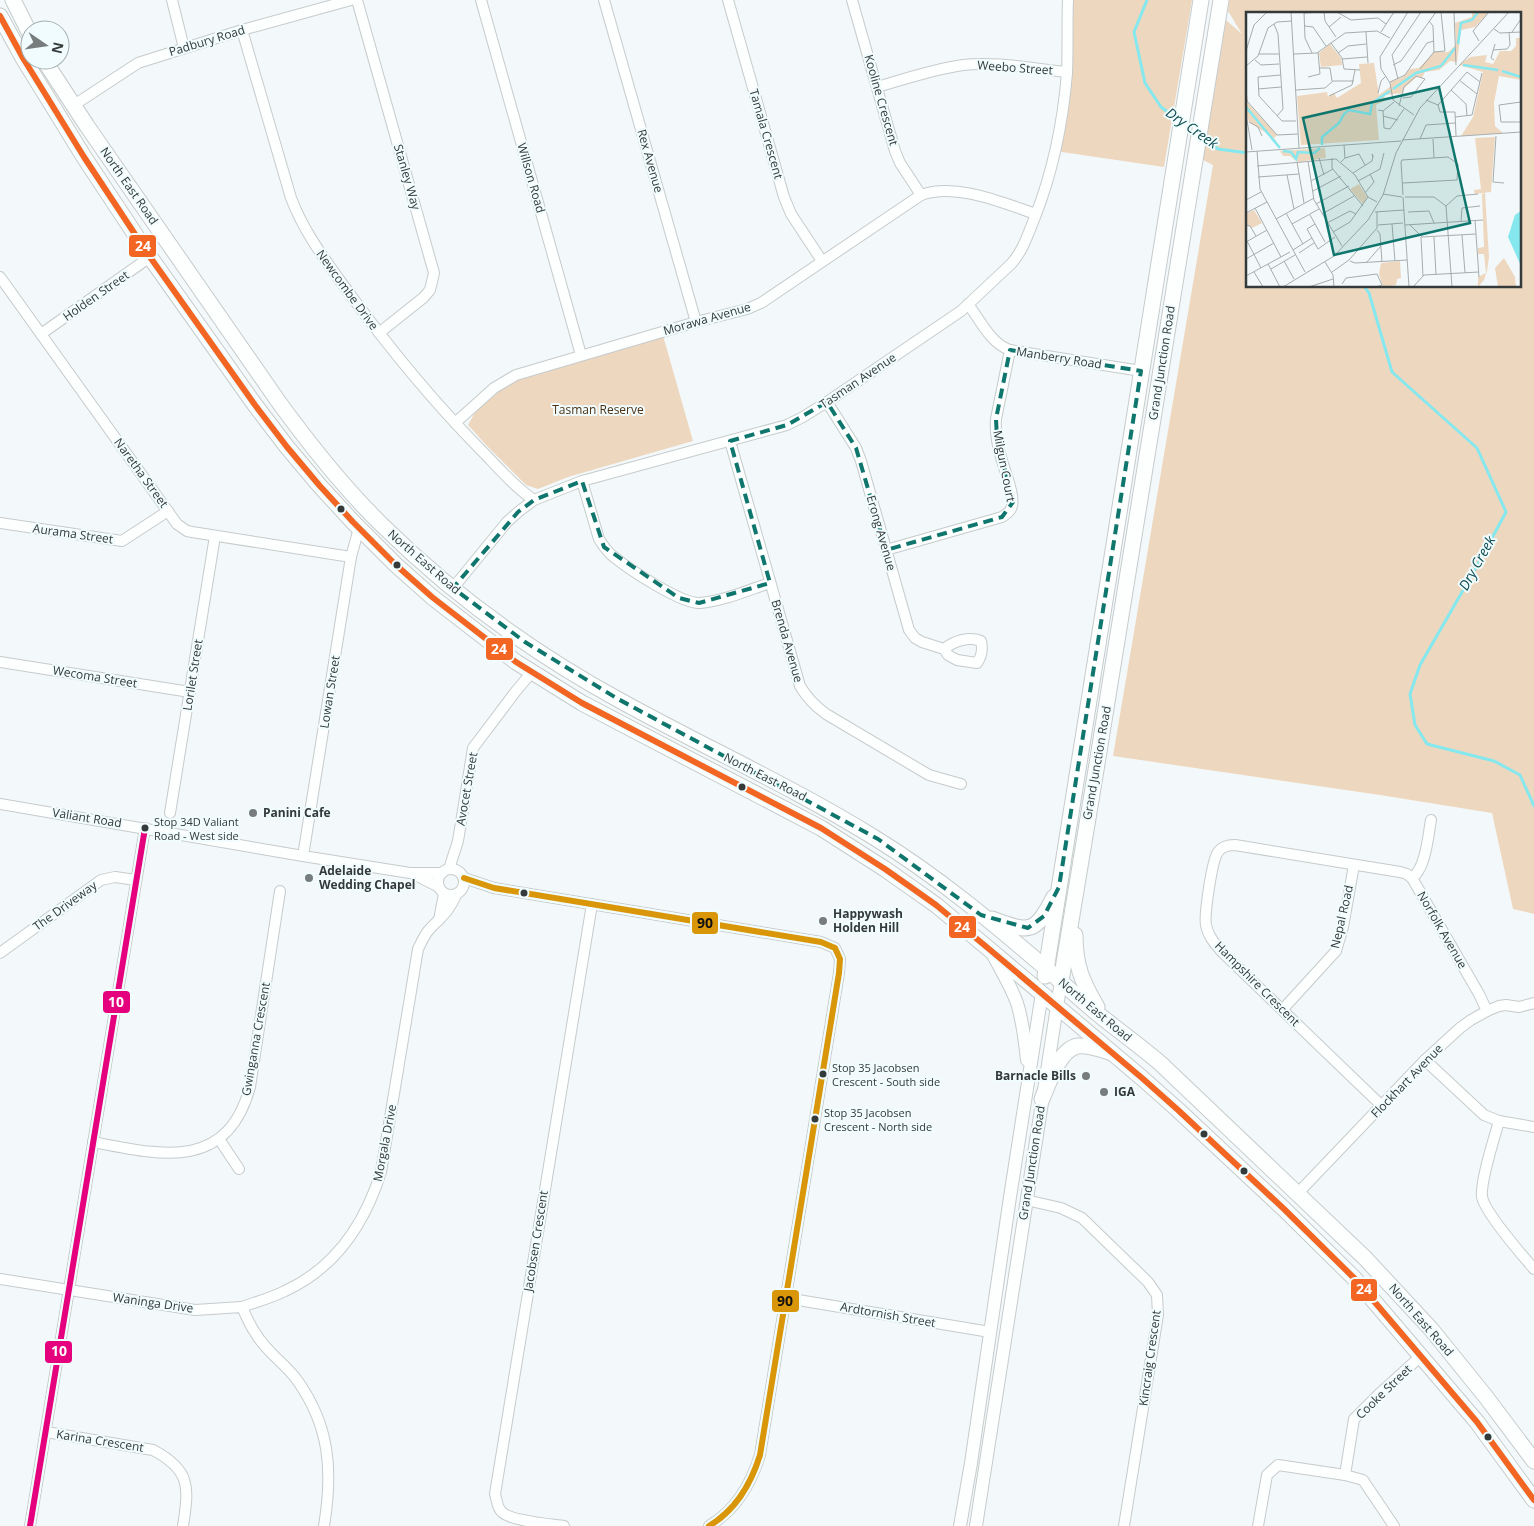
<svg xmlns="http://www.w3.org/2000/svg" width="1534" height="1526" viewBox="0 0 1534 1526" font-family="'Open Sans',sans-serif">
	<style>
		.green { fill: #eed7bf; fill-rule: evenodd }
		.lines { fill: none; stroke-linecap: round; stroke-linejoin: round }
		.stream { stroke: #84e8ee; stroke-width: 3 }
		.minor-casing { stroke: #c6cbcc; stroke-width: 12 }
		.major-casing { stroke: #c6cbcc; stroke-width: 14 }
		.highway-casing { stroke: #c6cbcc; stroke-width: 17 }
		.minor { stroke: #fdfefe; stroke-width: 10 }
		.major { stroke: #fdfefe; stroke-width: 12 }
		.highway { stroke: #fdfefe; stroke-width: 15 }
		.bus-1-casing { stroke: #f0fcfd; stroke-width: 10 }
		.bus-2-casing { stroke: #f0fcfd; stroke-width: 10 }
		.bus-3-casing { stroke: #f0fcfd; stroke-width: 10 }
		.bus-1 { stroke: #f26522; stroke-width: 6 }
		.bus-2 { stroke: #da9609; stroke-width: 6 }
		.bus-3 { stroke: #e5007d; stroke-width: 6 }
		.marked { fill: none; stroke: #0f766e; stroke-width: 4; stroke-dasharray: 10 6; stroke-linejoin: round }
		.bus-dot { fill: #343939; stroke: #f0fcfd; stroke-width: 2 }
		.poi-dot { fill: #777c7d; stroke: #f0fcfd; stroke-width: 2 }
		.labels { text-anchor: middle; stroke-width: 4; stroke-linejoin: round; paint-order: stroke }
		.bus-label { font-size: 11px; fill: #343939; stroke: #f0fcfd; text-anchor: start }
		.street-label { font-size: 12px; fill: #343939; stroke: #f0fcfd }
		.park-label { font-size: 12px; fill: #4c3113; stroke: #f0fcfd }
		.poi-label { font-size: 12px; font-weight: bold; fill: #343939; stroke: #f0fcfd; text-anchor: start }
		.water-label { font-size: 14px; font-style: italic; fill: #0d4b4f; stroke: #f0fcfd }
		.inset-river { fill: none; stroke: #84e8ee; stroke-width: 2.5 }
		.inset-road { fill: none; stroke: #a7acad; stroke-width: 1 }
		.view { fill: #0f766e; fill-opacity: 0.15; stroke: #0f766e; stroke-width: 2.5 }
		.inset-edge { fill: none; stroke: #343939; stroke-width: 2.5 }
		.line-badge { stroke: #f0fcfd; stroke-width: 2 }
		.badge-label { font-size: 14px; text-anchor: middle; font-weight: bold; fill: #fff }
		.pale-badge-label { font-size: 14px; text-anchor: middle; font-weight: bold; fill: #111 }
	</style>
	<rect width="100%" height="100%" fill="#f3f9fa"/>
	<g class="green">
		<polygon points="1070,0 1192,0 1164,167 1055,151"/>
		<path d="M 1229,0 L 1534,0 L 1534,914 L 1513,909 L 1492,813 L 1380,795 L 1113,756 L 1213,165 L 1195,156 L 1218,13 L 1242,34 L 1228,11 ZM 1248,14 L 1520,14 L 1520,286 L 1248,286 Z"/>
		<polygon points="662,332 693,441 568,477 538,489 526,485 487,446 468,425 474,414 487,400 516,375"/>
	</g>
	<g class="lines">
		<g class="stream">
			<polyline points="1147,0 1134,32 1145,83 1161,107 1177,119"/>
			<polyline points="1202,137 1218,149 1248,153"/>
			<polyline points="1364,286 1369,293 1392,372 1477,448 1506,512 1473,573 1420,665 1410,694 1415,725 1427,744 1494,761 1520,775 1534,806"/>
		</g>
		<defs>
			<g id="minor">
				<polyline points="172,0 184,48"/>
				<polyline points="357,0 434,273 430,290 423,298 379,333"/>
				<polyline points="481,0 581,355"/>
				<polyline points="604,0 696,322"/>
				<polyline points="728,0 784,197 791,214 822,261"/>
				<polyline points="852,0 895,151 900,163 921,195"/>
				<path d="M 242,30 L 291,198 C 305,235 329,265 352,297 C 391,350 433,401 479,448 C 497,466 513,486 534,500"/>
				<path d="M 877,87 C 905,79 934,69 963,65 C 994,61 1035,69 1067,72"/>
				<polyline points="74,105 138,63 242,30 351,0"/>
				<polyline points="0,277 177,524 187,531 192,532 351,557"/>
				<path d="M 968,304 C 980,320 991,344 1010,350 L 1141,371"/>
				<polyline points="41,334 150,257"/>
				<path d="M 827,402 L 856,448 L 861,461 L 909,630 L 915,638 L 922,642 L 944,649 L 948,655 L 957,660 L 977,663 C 982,656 983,650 981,641 C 969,636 954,641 944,649"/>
				<path d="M 455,423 L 494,388 L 516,375 L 696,322 L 747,309 L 761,303 L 921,195 C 956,182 1003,203 1036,214"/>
				<path d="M 730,441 L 800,686 C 807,698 815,706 826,714 L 929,775 L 961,784"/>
				<path d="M 582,481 L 599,539 C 603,545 607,552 614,557 C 629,569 681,604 700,603 C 724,601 748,590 770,583"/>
				<polyline points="0,523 122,541 168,511"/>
				<path d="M 886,550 L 1002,517 C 1006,514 1011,512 1012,506 C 1015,495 1004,469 1001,457 C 997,444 995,432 996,419 L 1010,350"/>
				<path d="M 453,588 L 507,522 L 518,512 L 534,500 L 582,481 L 787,425 L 803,417 L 827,402 L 961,311 L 1011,264 C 1023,251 1028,234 1035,217 C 1053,171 1063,122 1067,73 C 1068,48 1067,24 1068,0"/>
				<polyline points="0,662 190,692"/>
				<polyline points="0,804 303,856 410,873 442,873"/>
				<polyline points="170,813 215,536"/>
				<path d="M 1431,820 C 1428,836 1426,868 1412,878 L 1479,994 L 1487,1011"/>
				<polyline points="303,856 351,557 359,528"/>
				<circle cx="451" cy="882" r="13"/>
				<polyline points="449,869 458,841 473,748 516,691 532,672"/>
				<polyline points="413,874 439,887"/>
				<path d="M 464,878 L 494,888 L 821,942 L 835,948 L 840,959 L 839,973 L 760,1455 C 751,1484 736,1510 709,1526"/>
				<polyline points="439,920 444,894"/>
				<polyline points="0,953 101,880 115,877 136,880"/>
				<polyline points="1283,1009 1336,951 1343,927 1354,865"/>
				<polyline points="1425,1060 1484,1115 1499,1121 1534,1127"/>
				<path d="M 1382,1106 L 1222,952 C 1215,944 1208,936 1206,925 C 1204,915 1212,860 1218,852 C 1222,846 1228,845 1235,845 L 1400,872 L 1407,874 L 1412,878"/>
				<path d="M 1499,1121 C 1494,1139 1480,1182 1482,1197 C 1485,1213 1522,1255 1534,1269"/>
				<polyline points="219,1139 239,1169"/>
				<path d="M 93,1142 C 160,1155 227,1172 250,1087 L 280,891"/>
				<polyline points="1298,1193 1425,1060 1460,1028 1471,1020 1487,1011 1499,1006 1506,1005 1519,1007 1534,1003"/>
				<polyline points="1026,1200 1061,1208 1082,1218 1148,1282 1157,1295 1158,1315 1124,1526"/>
				<path d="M 0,1279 L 195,1310 L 242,1307 C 246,1316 250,1326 256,1334 C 266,1352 285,1363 297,1380 C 330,1426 333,1471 324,1526"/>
				<polyline points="786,1298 990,1332"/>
				<path d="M 242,1307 C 256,1302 271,1298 285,1291 C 335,1268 365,1223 381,1172 L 418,949 C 421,943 424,936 428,931 C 440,917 448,914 456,895"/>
				<path d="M 46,1432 L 153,1450 C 191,1470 189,1487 183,1526"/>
				<polyline points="1345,1475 1363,1480 1394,1526"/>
				<polyline points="30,1526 145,828"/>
				<path d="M 564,1526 C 551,1524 510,1521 502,1512 C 497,1508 497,1500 495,1494 L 592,904"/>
				<polyline points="1258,1526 1267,1475 1278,1465 1345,1475 1354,1419 1378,1395 1421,1356"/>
			</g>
			<g id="major">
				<path d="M 993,955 C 1001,970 1011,986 1017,1003 C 1023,1022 1025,1041 1027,1060"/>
				<polyline points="960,1526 971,1463 1010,1197 1042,993"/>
				<polyline points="976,1526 1061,981"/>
			</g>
			<g id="highway">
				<polyline points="13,0 30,34"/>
				<polyline points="0,16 23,58 84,157 150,257 255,405 287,447 319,485 353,522 396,565 432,597 516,662 582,703 821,828 885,869 912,888 936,905 989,949 1142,1078 1178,1110 1284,1209 1355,1279 1477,1422 1534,1500"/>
				<path d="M 44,60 L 87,126 L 278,401 C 310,445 343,487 382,525 C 452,594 533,653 619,700 C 704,747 793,787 875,838 C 937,876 993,923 1048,970 C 1066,986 1084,1003 1103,1018 C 1122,1033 1141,1047 1160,1063 L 1365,1258 L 1431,1329 L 1486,1397 L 1534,1461"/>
				<path d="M 992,919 C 1030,933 1035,934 1054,897"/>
				<path d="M 1075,935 C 1075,965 1082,982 1097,1007"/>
				<polyline points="1045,976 1201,0"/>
				<polyline points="1061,981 1096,770 1221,0"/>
				<path d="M 1042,1099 C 1049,1083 1059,1049 1078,1046 C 1088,1045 1100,1049 1109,1052"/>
			</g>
		</defs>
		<use href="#minor" class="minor-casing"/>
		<use href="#major" class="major-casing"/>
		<use href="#highway" class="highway-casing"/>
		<use href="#minor" class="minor"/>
		<use href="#major" class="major"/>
		<use href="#highway" class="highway"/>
		<defs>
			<polyline id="bus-1" points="0,16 23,58 84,157 150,257 255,405 287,447 319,485 353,522 396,565 432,597 516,662 582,703 821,828 885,869 912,888 936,905 989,949 1142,1078 1178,1110 1284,1209 1355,1279 1477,1422 1534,1500"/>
			<path id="bus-2" d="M 464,878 L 494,888 L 821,942 L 835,948 L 840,959 L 839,973 L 760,1455 C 751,1484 736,1510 709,1526"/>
			<polyline id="bus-3" points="30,1526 145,828"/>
		</defs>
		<use href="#bus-1" class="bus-1-casing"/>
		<use href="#bus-2" class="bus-2-casing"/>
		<use href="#bus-3" class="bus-3-casing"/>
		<use href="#bus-1" class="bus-1"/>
		<use href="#bus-2" class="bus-2"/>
		<use href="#bus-3" class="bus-3"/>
	</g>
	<path class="marked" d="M 1010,350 L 1141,371 L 1059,887 L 1044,916 L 1028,928 L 981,915 L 878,839 L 618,699 L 525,642 L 453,588 L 518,512 L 534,500 L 582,481 L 604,547 L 679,598 L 699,603 L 770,583 L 730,441 L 787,425 L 827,402 L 856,448 L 886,550 L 1002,517 L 1013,502 L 997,439 L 996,419 Z"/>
	<g class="bus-dot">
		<circle cx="341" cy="509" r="4.5"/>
		<circle cx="397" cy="565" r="4.5"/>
		<circle cx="742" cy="787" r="4.5"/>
		<circle cx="145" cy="828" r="4.5"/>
		<circle cx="524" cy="893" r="4.5"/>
		<circle cx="823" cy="1074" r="4.5"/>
		<circle cx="815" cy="1119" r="4.5"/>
		<circle cx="1204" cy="1134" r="4.5"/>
		<circle cx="1244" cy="1171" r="4.5"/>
		<circle cx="1488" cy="1437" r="4.5"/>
	</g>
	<g class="poi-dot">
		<circle cx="253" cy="813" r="5"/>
		<circle cx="309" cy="878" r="5"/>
		<circle cx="823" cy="921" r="5"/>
		<circle cx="1086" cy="1076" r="5"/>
		<circle cx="1104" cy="1092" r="5"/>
	</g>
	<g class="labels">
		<g class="bus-label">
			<text x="154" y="826">Stop 34D Valiant<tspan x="154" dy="14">Road - West side</tspan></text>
			<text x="832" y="1072">Stop 35 Jacobsen<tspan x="832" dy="14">Crescent - South side</tspan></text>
			<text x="824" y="1117">Stop 35 Jacobsen<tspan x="824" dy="14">Crescent - North side</tspan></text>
		</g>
		<g class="street-label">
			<text transform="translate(207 41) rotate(-17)" y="4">Padbury Road</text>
			<text transform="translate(1015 68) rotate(4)" y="4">Weebo Street</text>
			<text transform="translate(881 100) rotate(74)" y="4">Kooline Crescent</text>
			<text transform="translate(766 134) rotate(74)" y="4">Tamala Crescent</text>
			<text transform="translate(650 161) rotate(74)" y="4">Rex Avenue</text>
			<text transform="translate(407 177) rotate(74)" y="4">Stanley Way</text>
			<text transform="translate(531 178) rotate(74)" y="4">Willson Road</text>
			<text transform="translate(129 186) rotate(55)" y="4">North East Road</text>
			<text transform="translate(347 290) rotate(54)" y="4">Newcombe Drive</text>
			<text transform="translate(96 296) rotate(-35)" y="4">Holden Street</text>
			<text transform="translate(707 319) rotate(-16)" y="4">Morawa Avenue</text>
			<text transform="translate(1059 358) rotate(9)" y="4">Manberry Road</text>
			<text transform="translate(1162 363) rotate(-81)" y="4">Grand Junction Road</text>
			<text transform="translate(858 381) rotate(-34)" y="4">Tasman Avenue</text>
			<text transform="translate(1004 466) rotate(79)" y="4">Milgun Court</text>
			<text transform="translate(141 473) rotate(54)" y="4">Naretha Street</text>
			<text transform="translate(881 533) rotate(74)" y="4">Erong Avenue</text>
			<text transform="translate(73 534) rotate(8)" y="4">Aurama Street</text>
			<text transform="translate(424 562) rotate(41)" y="4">North East Road</text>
			<text transform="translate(787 641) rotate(74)" y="4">Brenda Avenue</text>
			<text transform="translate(193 675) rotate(-81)" y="4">Lorilet Street</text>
			<text transform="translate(95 677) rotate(9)" y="4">Wecoma Street</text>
			<text transform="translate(330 692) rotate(-81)" y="4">Lowan Street</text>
			<text transform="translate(1097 763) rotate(-80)" y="4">Grand Junction Road</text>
			<text transform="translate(765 777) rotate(27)" y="4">North East Road</text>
			<text transform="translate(467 789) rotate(-80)" y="4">Avocet Street</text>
			<text transform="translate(87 818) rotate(9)" y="4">Valiant Road</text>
			<text transform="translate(65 906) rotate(-36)" y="4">The Driveway</text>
			<text transform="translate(1342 917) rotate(-77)" y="4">Nepal Road</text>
			<text transform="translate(1442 930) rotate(60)" y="4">Norfolk Avenue</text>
			<text transform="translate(1257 984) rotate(45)" y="4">Hampshire Crescent</text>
			<text transform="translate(1095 1010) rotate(40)" y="4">North East Road</text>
			<text transform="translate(256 1039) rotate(-80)" y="4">Gwinganna Crescent</text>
			<text transform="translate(1407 1081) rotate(-46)" y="4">Flockhart Avenue</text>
			<text transform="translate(385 1143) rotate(-79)" y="4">Morgala Drive</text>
			<text transform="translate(1032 1163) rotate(-81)" y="4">Grand Junction Road</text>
			<text transform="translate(536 1241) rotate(-81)" y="4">Jacobsen Crescent</text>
			<text transform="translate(153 1303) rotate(8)" y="4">Waninga Drive</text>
			<text transform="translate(888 1315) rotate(10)" y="4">Ardtornish Street</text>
			<text transform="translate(1421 1320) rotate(49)" y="4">North East Road</text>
			<text transform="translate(1150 1358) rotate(-82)" y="4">Kincraig Crescent</text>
			<text transform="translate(1384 1392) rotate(-44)" y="4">Cooke Street</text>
			<text transform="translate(100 1441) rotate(9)" y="4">Karina Crescent</text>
		</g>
		<g class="park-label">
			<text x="598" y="414">Tasman Reserve</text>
		</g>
		<g class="poi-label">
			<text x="263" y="817">Panini Cafe</text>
			<text x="319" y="875">Adelaide<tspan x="319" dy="14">Wedding Chapel</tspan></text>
			<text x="833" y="918">Happywash<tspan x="833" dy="14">Holden Hill</tspan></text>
			<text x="1076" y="1080" text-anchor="end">Barnacle Bills</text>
			<text x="1114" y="1096">IGA</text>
		</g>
		<g class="water-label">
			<text transform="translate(1192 128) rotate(35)" y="5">Dry Creek</text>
			<text transform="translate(1477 563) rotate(-61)" y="5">Dry Creek</text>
		</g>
	</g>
	<g transform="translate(1246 12)">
		<rect width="275" height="275" fill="#f3f9fa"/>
		<path d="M 226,0 L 243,0 L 229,15 L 215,18 L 211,50 L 204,49 L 193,58 L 179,60 L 176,66 L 172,64 L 158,76 L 157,81 L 139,83 L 138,89 L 130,93 L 133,128 L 55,133 L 51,84 L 81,80 L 82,85 L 88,81 L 91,86 L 115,71 L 113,52 L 128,51 L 133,83 L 145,74 L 144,70 L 157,65 L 164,57 L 173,56 L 188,40 L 202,40 L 210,33 L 209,11 L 226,5 ZM 270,26 L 275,26 L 275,68 L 253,64 L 248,91 L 249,114 L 257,121 L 215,124 L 227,105 L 237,60 L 213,53 L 224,45 L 241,43 L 239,50 L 247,52 L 254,39 L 265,39 L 270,34 ZM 84,32 L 95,46 L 96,53 L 75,55 L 73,41 ZM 0,75 L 0,89 L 31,123 L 28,126 L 35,136 L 25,124 L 3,110 L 0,102 ZM 249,125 L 245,180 L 229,182 L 228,178 L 235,177 L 229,126 ZM 79,136 L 80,146 L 52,150 L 44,144 L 37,144 L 34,139 ZM 113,172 L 121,185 L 117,192 L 104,177 ZM 239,181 L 243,245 L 241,259 L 238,268 L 232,275 L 232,265 L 240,261 L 238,242 L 232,242 L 232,236 L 238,235 L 236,182 ZM 8,198 L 16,211 L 6,216 L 1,213 L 0,202 ZM 258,246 L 269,265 L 270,275 L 252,275 L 249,256 ZM 154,249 L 155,266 L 151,267 L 150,273 L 137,275 L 133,262 L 135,251 Z" fill="#eed7bf"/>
		<path d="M 275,199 L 275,254 L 262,225 L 269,203 Z" fill="#84e8ee"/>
		<path class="inset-river" d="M 212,32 L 215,11 L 226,8 L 232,0M 217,53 L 252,58M 256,59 L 275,65M 147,77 L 170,61 L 195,54 L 209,36M 0,95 L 34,136M 76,133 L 76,125 L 93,111 L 98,102 L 103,98 L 124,102 L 126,91 L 144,79M 37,139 L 45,140 L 50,147 L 52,140 L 68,141 L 74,136"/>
		<path class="inset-road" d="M 45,0 L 53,136M 58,0 L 59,26 L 66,41M 78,0 L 79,9 L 90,25M 91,0 L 105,8 L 132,6 L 140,12M 162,0 L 134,45 L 135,57 L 144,71 L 147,88 L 168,103M 208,0 L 210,53M 58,1 L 75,0M 183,9 L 187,14 L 188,40M 28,12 L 32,22 L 37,97 L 31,104M 59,14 L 67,15 L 80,34M 83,15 L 95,5M 248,17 L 254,21 L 275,20M 120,20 L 122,51M 135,20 L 148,0M 266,20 L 275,7M 233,29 L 227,19 L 243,0M 85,31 L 96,46 L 98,57 L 114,58M 247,38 L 261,37 L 264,33 L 263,20M 0,39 L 8,13 L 21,0M 92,41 L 102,34 L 120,32M 13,42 L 33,42M 48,42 L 71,41 L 99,21 L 131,19 L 144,26M 96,47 L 121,45M 9,48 L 15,53 L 33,52M 248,48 L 245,46 L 249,32M 147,53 L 155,49 L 190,0M 0,54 L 12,44 L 22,16 L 31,10 L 46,9M 74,56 L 84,56 L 86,69M 174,57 L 188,40 L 199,39 L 195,0M 35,63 L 12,65 L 13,84 L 36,109 L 50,109M 62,65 L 74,62 L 72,40M 152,67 L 146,43 L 175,0M 213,68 L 231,82M 144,70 L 159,63 L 181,31 L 188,29M 0,75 L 1,89 L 31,123 L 52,122M 12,77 L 35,75M 50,78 L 79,76 L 87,69 L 108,69M 205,78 L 220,92 L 221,104M 132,81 L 135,69 L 140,64M 83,84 L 106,73 L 109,58M 180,88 L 192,93 L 194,100 L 209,100 L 210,124M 275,90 L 253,93 L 255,110 L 275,110M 192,93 L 221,60 L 234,70M 153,94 L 158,75 L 170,64 L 179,67 L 165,85 L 157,86M 132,98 L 137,99 L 148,90M 137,99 L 138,116 L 144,117 L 158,97M 0,102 L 6,138M 137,104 L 152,108M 209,105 L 226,103 L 236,61M 3,110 L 12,115 L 16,124M 250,124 L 247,170 L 258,171M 174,127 L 180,113 L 209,111M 187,127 L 188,146M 156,128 L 275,120M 11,139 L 14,177 L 59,260M 0,140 L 155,129M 73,146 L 78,163M 86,146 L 86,156 L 117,194M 99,146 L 113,142 L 119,153M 62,149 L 68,188 L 96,234M 51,150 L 58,191M 95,150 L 99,146 L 98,133M 11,154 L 90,147 L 109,163 L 122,185 L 131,190M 107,161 L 126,149 L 127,144 L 126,142 L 127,145M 41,163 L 48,197M 12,165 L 53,162M 65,169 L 87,157M 112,169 L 134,157 L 138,141M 157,171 L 211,168 L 212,152 L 202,145 L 156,148 L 155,150 L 157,183M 67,179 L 95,164M 119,181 L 128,170 L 124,162M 137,182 L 156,185M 157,185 L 163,275M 159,185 L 188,185 L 200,194M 0,188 L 15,180M 70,192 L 103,174M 9,196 L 35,245M 129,200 L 158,198M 162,200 L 183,199 L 188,211M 0,201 L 21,190M 40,201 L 57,232M 76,202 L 108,184M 64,203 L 79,230M 30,207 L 68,186M 229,208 L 233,265M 215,209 L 216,196 L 234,194M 81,211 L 104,199 L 110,202M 46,212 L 73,197M 69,212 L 61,217 L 72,237 L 89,225M 146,212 L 149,249M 0,213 L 4,214 L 10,224M 132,213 L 157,211M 159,213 L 237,208M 164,213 L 176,225 L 230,222M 131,218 L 134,222 L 136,250M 87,220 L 104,210 L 122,185M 216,223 L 219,261M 175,225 L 177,264M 188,225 L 190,263M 1,229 L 15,256M 0,230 L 21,218M 47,238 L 66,226M 53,241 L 68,231M 0,247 L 28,231M 38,249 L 48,267M 104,249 L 109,251 L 161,248M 79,250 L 87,263 L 88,275M 120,251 L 135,234M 22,252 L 34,275M 25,257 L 49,243M 8,260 L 17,275M 86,260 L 103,248 L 131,216 L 131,200M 0,264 L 44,240M 96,272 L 100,266 L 131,262 L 136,273 L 130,275M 37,275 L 88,244 L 122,208 L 137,183 L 150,141 L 174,96 L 263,0M 63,275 L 87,267M 167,275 L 178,263 L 233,260M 206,275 L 200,194 L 211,184 L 232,182"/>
		<path class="view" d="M 193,75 L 224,211 L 88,243 L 57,106 Z"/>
		<rect width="275" height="275" class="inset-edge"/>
	</g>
	<g class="line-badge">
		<rect x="128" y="234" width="29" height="24" rx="5" fill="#f26522"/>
		<rect x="485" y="637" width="29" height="24" rx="5" fill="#f26522"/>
		<rect x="691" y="911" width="28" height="24" rx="5" fill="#da9609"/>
		<rect x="948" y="915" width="29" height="24" rx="5" fill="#f26522"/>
		<rect x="102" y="990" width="29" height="24" rx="5" fill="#e5007d"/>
		<rect x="1350" y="1278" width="28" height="24" rx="5" fill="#f26522"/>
		<rect x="771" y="1289" width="29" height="24" rx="5" fill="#da9609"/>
		<rect x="44" y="1340" width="29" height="24" rx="5" fill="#e5007d"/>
	</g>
	<g class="badge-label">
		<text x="143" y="251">24</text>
		<text x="499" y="654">24</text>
		<text x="962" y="932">24</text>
		<text x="116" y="1007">10</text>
		<text x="1364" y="1294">24</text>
		<text x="59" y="1356">10</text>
	</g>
	<g class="pale-badge-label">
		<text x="705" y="928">90</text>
		<text x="785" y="1306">90</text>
	</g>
	<g transform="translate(45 45) rotate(103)"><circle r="24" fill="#f0fcfd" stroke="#a5aeaf"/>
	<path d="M0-4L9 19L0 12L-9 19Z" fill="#777c7d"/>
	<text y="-8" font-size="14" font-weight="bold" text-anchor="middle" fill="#343939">N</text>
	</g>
</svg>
